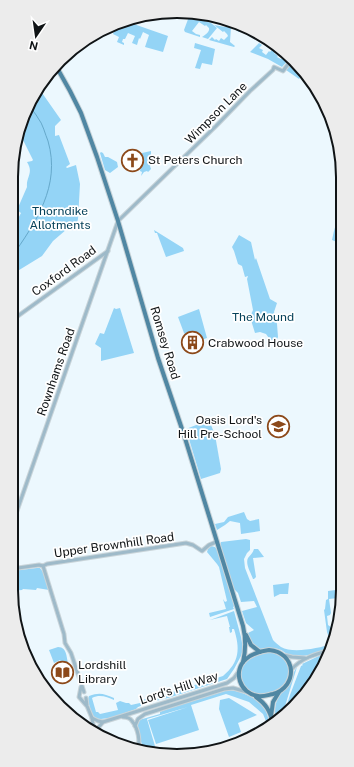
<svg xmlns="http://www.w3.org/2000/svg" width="354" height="767" viewBox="0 0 354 767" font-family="'Public Sans',sans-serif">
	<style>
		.green { fill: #94d4f6 }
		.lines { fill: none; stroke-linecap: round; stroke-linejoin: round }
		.stream { stroke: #65a8ca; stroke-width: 1 }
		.minor-casing { stroke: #c9d4d9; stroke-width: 5 }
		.major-casing { stroke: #c9d4d9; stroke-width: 6 }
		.minor { stroke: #9ebac9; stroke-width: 3 }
		.major { stroke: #5087a3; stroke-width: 4 }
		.labels { text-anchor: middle; stroke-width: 3.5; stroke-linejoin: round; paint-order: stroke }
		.street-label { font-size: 12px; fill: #101416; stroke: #fff }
		.poi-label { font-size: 12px; fill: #101416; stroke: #fff; text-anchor: start }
		.park-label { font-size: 12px; fill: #06425a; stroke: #fff }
		.rim { fill: none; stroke: #101416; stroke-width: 2 }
	</style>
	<rect width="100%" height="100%" fill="#ecf8fe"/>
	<g class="green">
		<path d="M 190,14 L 193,14 L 192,17 L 211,23 L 217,28 L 208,39 L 202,37 C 205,35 210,32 209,28 L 206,25 L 205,26 L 199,22 L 192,31 L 196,34 L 200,35 L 200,37 L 185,32 L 184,30 Z"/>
		<polygon points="125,21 168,36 163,52 145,47 149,35 143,32 140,39 139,38 137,45 132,43 135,36 128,33 125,39 123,39 122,42 124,43 124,45 117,42 119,37 113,34 117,23"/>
		<polygon points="228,21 237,23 241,30 239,32 231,27 230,42 235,46 234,47 209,40 212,37 215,40 216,39 219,41 221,38 224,40 228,36 227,34 224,31 223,32 214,25 225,27 226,27"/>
		<polygon points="195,43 215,49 212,65 202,63 200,69 195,68 201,50 194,48"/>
		<polygon points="259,43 262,45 259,48 263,50 262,52 266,55 269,51 270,52 274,47 277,49 274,53 278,56 277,57 281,59 284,56 289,59 282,67 268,59 250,52"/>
		<polygon points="294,61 305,72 299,79 286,70"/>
		<path d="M 40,90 L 61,120 L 55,126 L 55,136 L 59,135 L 70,164 L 66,167 L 67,168 L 76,165 L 80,184 L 78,219 L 77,223 L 74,223 L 53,241 L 42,256 L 11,275 L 11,232 L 21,213 L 17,210 L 27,187 C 26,177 34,173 27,162 L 32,161 L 33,160 L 20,134 L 24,114 L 39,91 Z"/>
		<polygon points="151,151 151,155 150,159 152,163 150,166 151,169 148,172 147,171 144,172 141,176 142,172 140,171 142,159 141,156 142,153"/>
		<polygon points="101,152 103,153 105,157 108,157 117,162 118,167 110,173 105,170 100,153"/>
		<path d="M 342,208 L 342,244 L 332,240 C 334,229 337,219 342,208 Z"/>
		<polygon points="154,230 183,248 184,251 166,257 157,233 155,233"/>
		<polygon points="239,235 251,242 255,260 256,258 270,299 277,303 274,312 277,324 278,337 277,339 271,341 266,334 260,332 255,333 250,317 253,310 247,279 248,276 245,277 242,266 238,264 234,251 232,247"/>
		<polygon points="114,308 116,309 120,308 134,353 101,361 101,348 95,344 100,333 104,334"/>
		<polygon points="199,309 207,338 198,341 196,333 186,335 184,333 178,317"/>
		<polygon points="209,420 215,435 221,469 220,473 201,479 186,429"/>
		<polygon points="244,512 247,519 250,521 259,519 260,531 241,534 240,523 230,521 225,525 217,530 215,524 224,522 228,517"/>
		<path d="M 246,539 L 250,540 L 250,550 L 247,553 L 244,559 L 245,568 L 273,640 C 275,642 278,645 281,647 C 293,654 319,648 332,644 L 331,648 C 320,652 304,658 292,656 C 287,655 285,652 281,650 C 274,647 267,648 259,649 L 253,644 L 248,633 L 254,630 L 246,623 L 242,611 L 257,607 L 254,601 L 241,602 L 238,593 L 234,589 L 220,546 L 221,542 Z"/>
		<polygon points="211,546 215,547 218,551 235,606 233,607 234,609 210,617 209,613 226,609 223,599 225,602 227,601 219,567 217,564 207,552 208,549"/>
		<path d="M 254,549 L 258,549 L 264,557 L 253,558 L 256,577 L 254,579 L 253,579 C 251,573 245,564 248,558 C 250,555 253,553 254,549 Z"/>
		<polygon points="37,568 40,568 43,572 49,590 37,588 36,590 23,589 22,590 11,591 11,571"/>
		<polygon points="289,583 288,594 280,594 274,597 273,585"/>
		<polygon points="343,589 340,606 339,600 338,598 329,599 331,613 330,615 327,616 328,625 332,628 332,631 335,631 333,639 330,640 327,632 324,610 325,609 326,600 328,599 328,591"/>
		<path d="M 234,611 L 241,637 L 243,649 L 241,656 L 234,669 L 227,679 L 168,698 L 151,702 L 138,707 L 136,709 C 127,712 104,722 96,718 C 92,716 92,712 90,708 C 89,703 87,700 89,696 C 100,692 104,694 114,698 L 114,700 C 107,697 100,694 92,698 L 96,712 L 98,712 L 100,714 L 118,710 L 116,703 L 120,701 L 126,703 L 129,703 L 131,705 L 140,703 L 142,700 L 163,695 L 223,676 C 240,662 240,648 234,629 L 232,629 L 232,632 L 230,633 L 229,627 L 230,627 L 227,616 L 210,620 Z"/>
		<path d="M 58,647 C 68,647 66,659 69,666 L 68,667 L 66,667 L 64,663 L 61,662 L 60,660 L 54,663 L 49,650 Z"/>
		<path d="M 268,652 C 285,653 297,672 284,686 C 280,689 275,691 270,693 C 265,695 260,695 255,694 C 242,690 235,672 246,661 C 252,655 260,654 268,652 Z"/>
		<polygon points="331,652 302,700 284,714 290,695 301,666 303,665 302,664 323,654"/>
		<path d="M 297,667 L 282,716 L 276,720 C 274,709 275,699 283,691 C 286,689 288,688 290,684 C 292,678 293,672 297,667 Z"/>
		<path d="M 228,690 C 239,690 260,699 265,709 C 268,714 268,720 270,725 L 268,726 L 263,714 L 249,702 L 226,694 L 191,705 L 199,730 L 156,744 L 148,720 L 188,707 L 147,719 L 157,753 L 145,753 C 142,743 135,730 139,720 L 160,714 L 160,712 L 167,709 Z"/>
		<polygon points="229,698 257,715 238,723 241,732 229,737 219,709 220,700"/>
	</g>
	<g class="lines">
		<path class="stream" d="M 11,258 C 36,222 61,186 48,141 C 45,134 43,124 38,118 C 36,114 32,110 29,106"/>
		<defs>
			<g id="minor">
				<polyline points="11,321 108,251"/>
				<polyline points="11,528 118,221 216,126 250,91 273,70 274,67 283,71 292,59"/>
				<polyline points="43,566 64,634 65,643 71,653 84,692"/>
				<polyline points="11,569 39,565 43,566 47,564 186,543 193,545 202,551 209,545 216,542"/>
				<polyline points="283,655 292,657 305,658"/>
				<path d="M 291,670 C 301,658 316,654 331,650"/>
				<polyline points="81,687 79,697 86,705"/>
				<polyline points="86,698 87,706 92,718 94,730 97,734"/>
				<path d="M 123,717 C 127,717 130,718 132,721 C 138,728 141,742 137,750"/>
				<polyline points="92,718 98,721 103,722"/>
				<polyline points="135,726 138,719 145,714 224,689 233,688 247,692"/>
				<polyline points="98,735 98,728 103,722 227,683 234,678 239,671"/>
			</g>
			<g id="major">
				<path d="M 56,66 L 70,91 L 81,113 L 97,157 L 118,221 L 158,358 L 184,435 L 243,626 C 246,639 246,650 243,662"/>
				<polyline points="246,635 251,645 260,652"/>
				<path d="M 269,650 C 296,652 299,686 273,694 C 268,695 263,697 258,696 C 240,694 232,671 246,659 C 252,654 261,651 269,650 Z"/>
				<path d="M 256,697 C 266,704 270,711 273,723"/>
				<polyline points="271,716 273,702 279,692"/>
			</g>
		</defs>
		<use href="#minor" class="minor-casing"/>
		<use href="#major" class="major-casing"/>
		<use href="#minor" class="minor"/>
		<use href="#major" class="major"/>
	</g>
	<defs>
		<symbol id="church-ring" viewBox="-11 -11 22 22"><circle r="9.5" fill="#fff" stroke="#8c491a" stroke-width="1.5"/><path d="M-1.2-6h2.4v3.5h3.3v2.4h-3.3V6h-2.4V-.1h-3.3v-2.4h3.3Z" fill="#8c491a"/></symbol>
		<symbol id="building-ring" viewBox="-11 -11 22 22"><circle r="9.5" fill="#fff" stroke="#8c491a" stroke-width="1.5"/><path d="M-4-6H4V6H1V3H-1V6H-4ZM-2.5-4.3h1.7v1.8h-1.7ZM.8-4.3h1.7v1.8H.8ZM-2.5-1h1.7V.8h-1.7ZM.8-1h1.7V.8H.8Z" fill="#8c491a"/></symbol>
		<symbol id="school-ring" viewBox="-11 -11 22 22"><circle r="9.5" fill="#fff" stroke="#8c491a" stroke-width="1.5"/><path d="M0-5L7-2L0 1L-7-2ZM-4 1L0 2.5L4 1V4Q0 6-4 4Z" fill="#8c491a"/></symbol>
		<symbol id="library-ring" viewBox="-11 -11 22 22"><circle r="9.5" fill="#fff" stroke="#8c491a" stroke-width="1.5"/><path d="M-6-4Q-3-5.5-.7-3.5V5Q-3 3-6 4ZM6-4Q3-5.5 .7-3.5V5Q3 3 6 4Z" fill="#8c491a"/></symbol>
	</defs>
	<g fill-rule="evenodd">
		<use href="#church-ring" x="120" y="148" width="25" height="25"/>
		<use href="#building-ring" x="180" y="330" width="25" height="25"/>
		<use href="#school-ring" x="266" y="414" width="25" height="25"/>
		<use href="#library-ring" x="50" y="660" width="25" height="25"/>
	</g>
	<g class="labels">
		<g class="street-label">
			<text transform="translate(216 113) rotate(-45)" y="4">Wimpson Lane</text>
			<text transform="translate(64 271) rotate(-36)" y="4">Coxford Road</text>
			<text transform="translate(165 343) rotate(73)" y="4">Romsey Road</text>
			<text transform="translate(56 372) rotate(-71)" y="4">Rownhams Road</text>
			<text transform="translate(114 545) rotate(-8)" y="4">Upper Brownhill Road</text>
			<text transform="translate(179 688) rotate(-18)" y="4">Lord's Hill Way</text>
		</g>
		<g class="poi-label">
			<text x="148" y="164">St Peters Church</text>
			<text x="208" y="347">Crabwood House</text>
			<text x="262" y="424" text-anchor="end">Oasis Lord's<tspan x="262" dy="14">Hill Pre-School</tspan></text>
			<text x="78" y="669">Lordshill<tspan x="78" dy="14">Library</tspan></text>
		</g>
		<g class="park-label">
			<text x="60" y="215">Thorndike<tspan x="60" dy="14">Allotments</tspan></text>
			<text x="263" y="321">The Mound</text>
		</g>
	</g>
	<path d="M0 0H354V767H0ZM177 18H177A159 159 0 0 1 336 177V590A159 159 0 0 1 177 749H177A159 159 0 0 1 18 590V177A159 159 0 0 1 177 18Z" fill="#ececec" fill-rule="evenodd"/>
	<path class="rim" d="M177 18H177A159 159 0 0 1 336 177V590A159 159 0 0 1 177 749H177A159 159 0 0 1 18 590V177A159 159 0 0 1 177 18Z"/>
	<g transform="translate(36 36) rotate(193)" stroke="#ffffff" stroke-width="3" paint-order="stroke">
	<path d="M0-3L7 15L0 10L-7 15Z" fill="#101416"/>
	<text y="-6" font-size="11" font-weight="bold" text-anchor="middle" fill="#101416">N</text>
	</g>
</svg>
